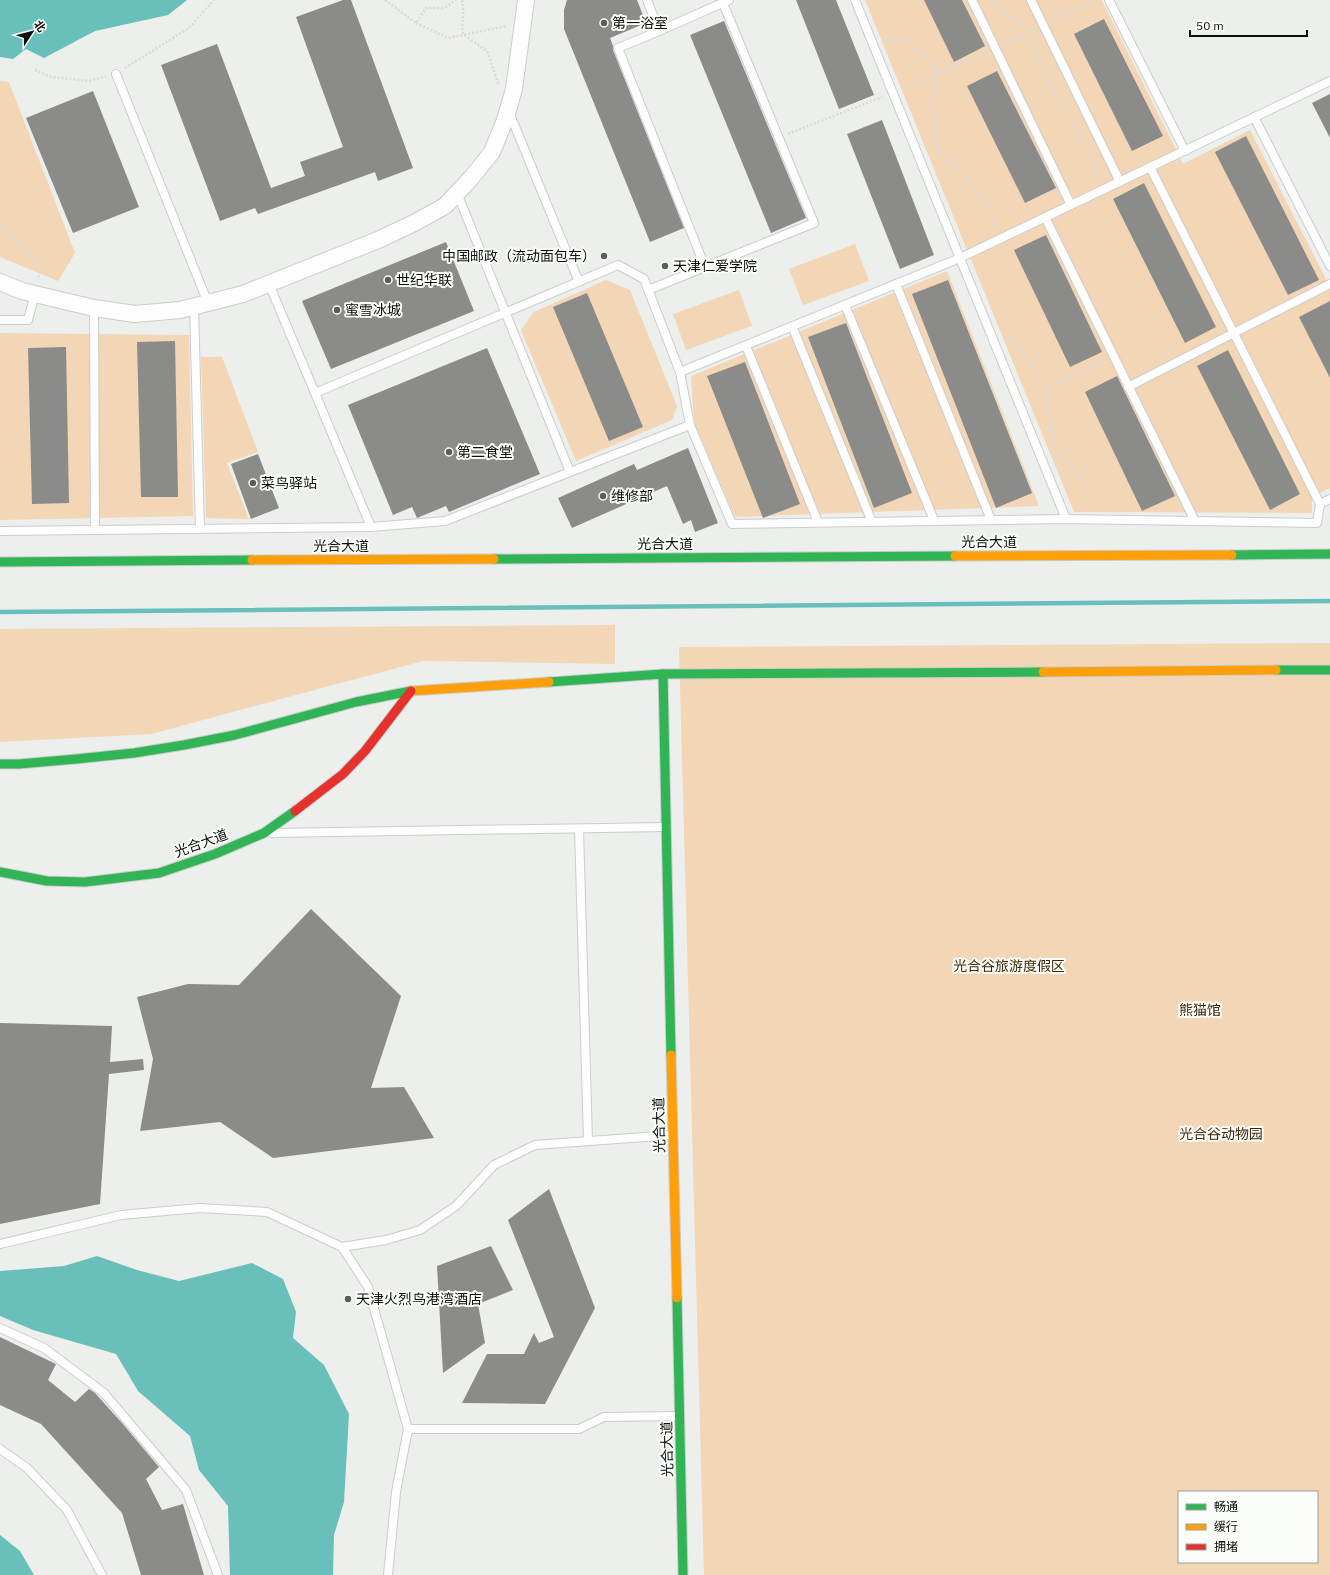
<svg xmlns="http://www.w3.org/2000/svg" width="1330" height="1575" viewBox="0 0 1330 1575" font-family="'IBM Plex Sans','Noto Sans SC',sans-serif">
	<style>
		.green { fill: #f2d6b6; fill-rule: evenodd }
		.water { fill: #69bfba }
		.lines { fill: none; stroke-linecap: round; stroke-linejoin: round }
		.stream { stroke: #69bfba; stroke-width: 4.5 }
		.building { fill: #8b8b8a }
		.lane-casing { stroke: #cbcdcb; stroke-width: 10 }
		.street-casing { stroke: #cbcdcb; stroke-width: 18 }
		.fast-casing { stroke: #cbcdcb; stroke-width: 11 }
		.slow-casing { stroke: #cbcdcb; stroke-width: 11 }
		.jam-casing { stroke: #cbcdcb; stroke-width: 11 }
		.path { stroke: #dbdbdb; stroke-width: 2.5; stroke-dasharray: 2 2; stroke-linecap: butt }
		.lane { stroke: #fcfdfc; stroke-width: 8 }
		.street { stroke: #fcfdfc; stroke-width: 16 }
		.fast { stroke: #30b455; stroke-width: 9 }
		.slow { stroke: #ff9f0a; stroke-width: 9 }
		.jam { stroke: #e5322d; stroke-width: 9 }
		.poi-dot { fill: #5b5d5a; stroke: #fafdf8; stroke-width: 1.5 }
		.labels { text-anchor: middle; stroke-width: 4; stroke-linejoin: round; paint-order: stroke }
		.poi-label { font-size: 14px; fill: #0d0e0c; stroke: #fafdf8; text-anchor: start }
		.street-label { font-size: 14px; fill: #0d0e0c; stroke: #fafdf8 }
		.park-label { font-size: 14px; fill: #40290c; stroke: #fafdf8 }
	</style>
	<rect width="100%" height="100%" fill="#edefec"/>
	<g class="green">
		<polygon points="865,0 1102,0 1183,164 1250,130 1330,287 1330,488 1312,497 1312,513 1074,512"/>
		<polygon points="0,81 9,82 75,253 58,281 0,257"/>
		<polygon points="855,244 869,281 803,305 789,269"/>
		<polygon points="947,271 1039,506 735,517 694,422 691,376"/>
		<polygon points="606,280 630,290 677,406 672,420 576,461 521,330 534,312"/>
		<polygon points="739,290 752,326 686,350 673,314"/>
		<polygon points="0,333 189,335 193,516 0,520"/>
		<polygon points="201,357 222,357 258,452 227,463 249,519 206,518"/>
		<polygon points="615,625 615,664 423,661 151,734 0,742 0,629"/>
		<path d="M 1330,643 L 1330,1575 L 704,1575 L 679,647 ZM 1179,1492 L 1317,1492 L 1317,1562 L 1179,1562 Z"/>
	</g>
	<g class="water">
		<polygon points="0,0 187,0 168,15 95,31 44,58 26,49 13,59 0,57"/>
		<polygon points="97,1256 137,1270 179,1281 252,1263 283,1279 296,1312 293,1338 324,1365 349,1414 344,1502 334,1535 333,1575 230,1575 228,1506 199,1470 190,1436 138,1391 116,1354 33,1330 0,1316 0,1271 64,1266"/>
		<polygon points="0,1535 20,1551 34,1575 0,1575"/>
	</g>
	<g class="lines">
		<polyline class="stream" points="0,612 1330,601"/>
	</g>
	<g class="building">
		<polygon points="343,0 351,0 413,168 378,181 375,172 258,214 255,208 220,221 161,65 217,44 271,188 305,176 300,162 343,147 296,17"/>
		<polygon points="567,0 637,0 646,23 610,38 613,46 613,50 684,228 650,242 564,29 564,10"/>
		<polygon points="796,0 836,0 874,95 839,109"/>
		<polygon points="924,0 962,0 985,46 954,62"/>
		<polygon points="1104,19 1163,136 1132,151 1074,34"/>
		<polygon points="724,21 806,218 771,233 690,35"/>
		<polygon points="997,71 1056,188 1025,203 967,86"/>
		<polygon points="93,91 139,207 73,233 26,118"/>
		<polygon points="1330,94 1330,138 1312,103"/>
		<polygon points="882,120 934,255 900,269 847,134"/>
		<polygon points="1246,136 1319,280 1288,295 1215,152"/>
		<polygon points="1144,183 1216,327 1185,343 1113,199"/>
		<polygon points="1046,235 1102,352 1070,367 1014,250"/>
		<polygon points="446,242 474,311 331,369 302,301"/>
		<polygon points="948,280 1032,493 996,508 912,294"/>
		<polygon points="587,293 643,427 609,441 553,307"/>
		<polygon points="1330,301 1330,378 1299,317"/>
		<polygon points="846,323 912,493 874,508 808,337"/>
		<polygon points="175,341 178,497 141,497 137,342"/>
		<polygon points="66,347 69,503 32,504 28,348"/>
		<polygon points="487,348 540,474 449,512 446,506 417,518 412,507 393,515 348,405"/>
		<polygon points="1228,350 1300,494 1270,510 1197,366"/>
		<polygon points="745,362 800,504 763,518 707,376"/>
		<polygon points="1117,376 1175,496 1142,511 1085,392"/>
		<polygon points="688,448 718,523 695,532 691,520 683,524 667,486 572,528 558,498 634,464 637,470"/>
		<polygon points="258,454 279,508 251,519 231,464"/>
		<polygon points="311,909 401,996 371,1088 404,1087 434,1138 273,1158 220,1122 140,1131 153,1059 137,997 188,984 239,985"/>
		<polygon points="0,1023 112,1026 110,1062 143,1059 144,1070 109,1074 100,1204 0,1224"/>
		<polygon points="549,1189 595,1308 545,1404 462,1403 487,1354 524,1354 534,1333 539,1343 554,1337 508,1220"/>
		<polygon points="491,1246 513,1290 478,1304 485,1343 443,1373 437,1266"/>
		<polygon points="0,1337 56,1364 48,1380 75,1402 89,1389 95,1393 122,1423 159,1467 146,1479 162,1510 183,1504 204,1575 141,1575 122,1513 41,1424 0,1405"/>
	</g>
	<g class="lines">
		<defs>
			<g id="lane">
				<polyline points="647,0 659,31 729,0"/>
				<polyline points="855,0 1066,519"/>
				<polyline points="972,0 1071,205"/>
				<polyline points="1031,0 1120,182"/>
				<polyline points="1109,0 1185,151"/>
				<polyline points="116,74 208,303"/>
				<polyline points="509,112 579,282"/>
				<polyline points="1254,117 1330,266"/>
				<polyline points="1150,167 1320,504"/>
				<polyline points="457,193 570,472 690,425 680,372"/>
				<polyline points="1045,217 1195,521"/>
				<polyline points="705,267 814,223 723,3"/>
				<polyline points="269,284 315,393 618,265 644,279 680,372 960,258 1330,81"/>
				<polyline points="896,284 991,520"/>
				<polyline points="648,290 705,267 618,48 659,31"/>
				<polyline points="845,305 934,520"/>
				<polyline points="194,306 200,529"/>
				<polyline points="94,308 95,530"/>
				<polyline points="0,320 28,320 35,294"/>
				<polyline points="792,326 872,522"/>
				<polyline points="746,346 818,522"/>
				<polyline points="1128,387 1330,284"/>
				<polyline points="315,393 371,527 445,521 570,472"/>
				<polyline points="690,425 732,524 1066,519 1317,523 1320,504 1330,499"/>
				<polyline points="0,531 371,527"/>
				<polyline points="579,829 588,1141"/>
				<polyline points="272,833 665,827"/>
				<polyline points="0,1244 121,1215 199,1208 267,1212 342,1247 368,1287 408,1429 396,1492 388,1575"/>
				<polyline points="342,1247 386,1240 420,1230 456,1206 494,1165 535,1145 672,1135"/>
				<polyline points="0,1328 44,1348 104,1393 186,1490 218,1575"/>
				<polyline points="408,1429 579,1429 604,1417 678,1416"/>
				<polyline points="0,1449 27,1468 67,1510 102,1575"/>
			</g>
			<polyline id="street" points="0,282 22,291 94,308 135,314 180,310 243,294 378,240 416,222 445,206 472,177 492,152 505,120 514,89 526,0"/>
			<g id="fast">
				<polyline points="1232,555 1330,554"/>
				<polyline points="494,559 955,556"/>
				<polyline points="0,562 252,560"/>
				<polyline points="1276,670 1330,670"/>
				<polyline points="663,674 671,1055"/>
				<polyline points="549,682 663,674 1043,672"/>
				<polyline points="0,764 19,764 76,759 134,753 184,745 235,735 356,702 411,691"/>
				<polyline points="0,872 47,881 85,882 159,873 215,854 264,833 295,811"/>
				<polyline points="677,1298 683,1575"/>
			</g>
			<g id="slow">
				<polyline points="955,556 1232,555"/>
				<polyline points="252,560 494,559"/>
				<polyline points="1043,672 1276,670"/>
				<polyline points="411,691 549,682"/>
				<polyline points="671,1055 677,1298"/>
			</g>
			<polyline id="jam" points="295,811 343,774 365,751 411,691"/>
		</defs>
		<use href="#lane" class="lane-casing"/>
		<use href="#street" class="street-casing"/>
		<use href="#fast" class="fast-casing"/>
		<use href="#slow" class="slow-casing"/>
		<use href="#jam" class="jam-casing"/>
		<g class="path">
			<polyline points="385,0 416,23 426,8 444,8 456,0"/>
			<path d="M 462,0 C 465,13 461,21 463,34 L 487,51 L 499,85"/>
			<polyline points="994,0 997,5 1028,32 1053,92 1078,131 1100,180"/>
			<polyline points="1052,20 1093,0"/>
			<polyline points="416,23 448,38 507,26"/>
			<polyline points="884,41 908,40 924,55 938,74 932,109 939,153 956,167 982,198 998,228"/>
			<polyline points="1006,43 1033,29"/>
			<polyline points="125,68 189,28 214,0"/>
			<polyline points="35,70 51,77 89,81 106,76"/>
			<polyline points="903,88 985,53"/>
			<polyline points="788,134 882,97"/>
			<polyline points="0,224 41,267 38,280"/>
			<polyline points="1004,336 1014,339 1048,387 1049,411 1055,451 1082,477 1099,508"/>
			<polyline points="1048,387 1104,362"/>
		</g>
		<use href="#lane" class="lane"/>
		<use href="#street" class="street"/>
		<use href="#fast" class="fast"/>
		<use href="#slow" class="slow"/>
		<use href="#jam" class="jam"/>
	</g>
	<g class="poi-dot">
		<circle cx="604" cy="23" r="4"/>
		<circle cx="604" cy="256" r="4"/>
		<circle cx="665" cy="266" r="4"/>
		<circle cx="388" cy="280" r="4"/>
		<circle cx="337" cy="310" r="4"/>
		<circle cx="449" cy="452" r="4"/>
		<circle cx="253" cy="483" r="4"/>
		<circle cx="603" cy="496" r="4"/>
		<circle cx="348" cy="1299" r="4"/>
	</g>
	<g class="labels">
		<g class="poi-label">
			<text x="612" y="28">第一浴室</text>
			<text x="596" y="261" text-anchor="end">中国邮政（流动面包车）</text>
			<text x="673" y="271">天津仁爱学院</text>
			<text x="396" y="285">世纪华联</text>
			<text x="345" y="315">蜜雪冰城</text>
			<text x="457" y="457">第二食堂</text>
			<text x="261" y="488">菜鸟驿站</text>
			<text x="611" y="501">维修部</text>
			<text x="356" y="1304">天津火烈鸟港湾酒店</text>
		</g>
		<g class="street-label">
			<text x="989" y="547">光合大道</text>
			<text x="665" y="549">光合大道</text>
			<text x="341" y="551">光合大道</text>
			<text transform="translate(201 843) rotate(-20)" y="5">光合大道</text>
			<text transform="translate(659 1125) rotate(-91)" y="5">光合大道</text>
			<text transform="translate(667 1449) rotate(-91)" y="5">光合大道</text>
		</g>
		<g class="park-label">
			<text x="1009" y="971">光合谷旅游度假区</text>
			<text x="1200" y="1015">熊猫馆</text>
			<text x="1221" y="1139">光合谷动物园</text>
		</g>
	</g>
	<rect x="1178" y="1491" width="140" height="72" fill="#fafdf8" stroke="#9b9d9a"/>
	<rect x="1186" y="1504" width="20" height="6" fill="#30b455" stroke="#9b9d9a"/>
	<text x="1214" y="1511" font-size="12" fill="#0d0e0c">畅通</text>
	<rect x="1186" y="1524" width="20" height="6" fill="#ff9f0a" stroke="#9b9d9a"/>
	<text x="1214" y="1531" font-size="12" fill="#0d0e0c">缓行</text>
	<rect x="1186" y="1544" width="20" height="6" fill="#e5322d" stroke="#9b9d9a"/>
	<text x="1214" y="1551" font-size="12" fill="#0d0e0c">拥堵</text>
	<g transform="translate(32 32) rotate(54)" stroke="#fafdf8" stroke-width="3" paint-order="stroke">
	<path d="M0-3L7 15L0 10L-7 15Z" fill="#0d0e0c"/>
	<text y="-6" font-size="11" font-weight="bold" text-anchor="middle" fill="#0d0e0c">北</text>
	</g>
	<path d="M1190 30v6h117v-6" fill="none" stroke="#0d0e0c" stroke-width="2"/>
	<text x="1196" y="30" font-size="12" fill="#0d0e0c" stroke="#fafdf8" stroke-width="3" paint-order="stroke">50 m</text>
</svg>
